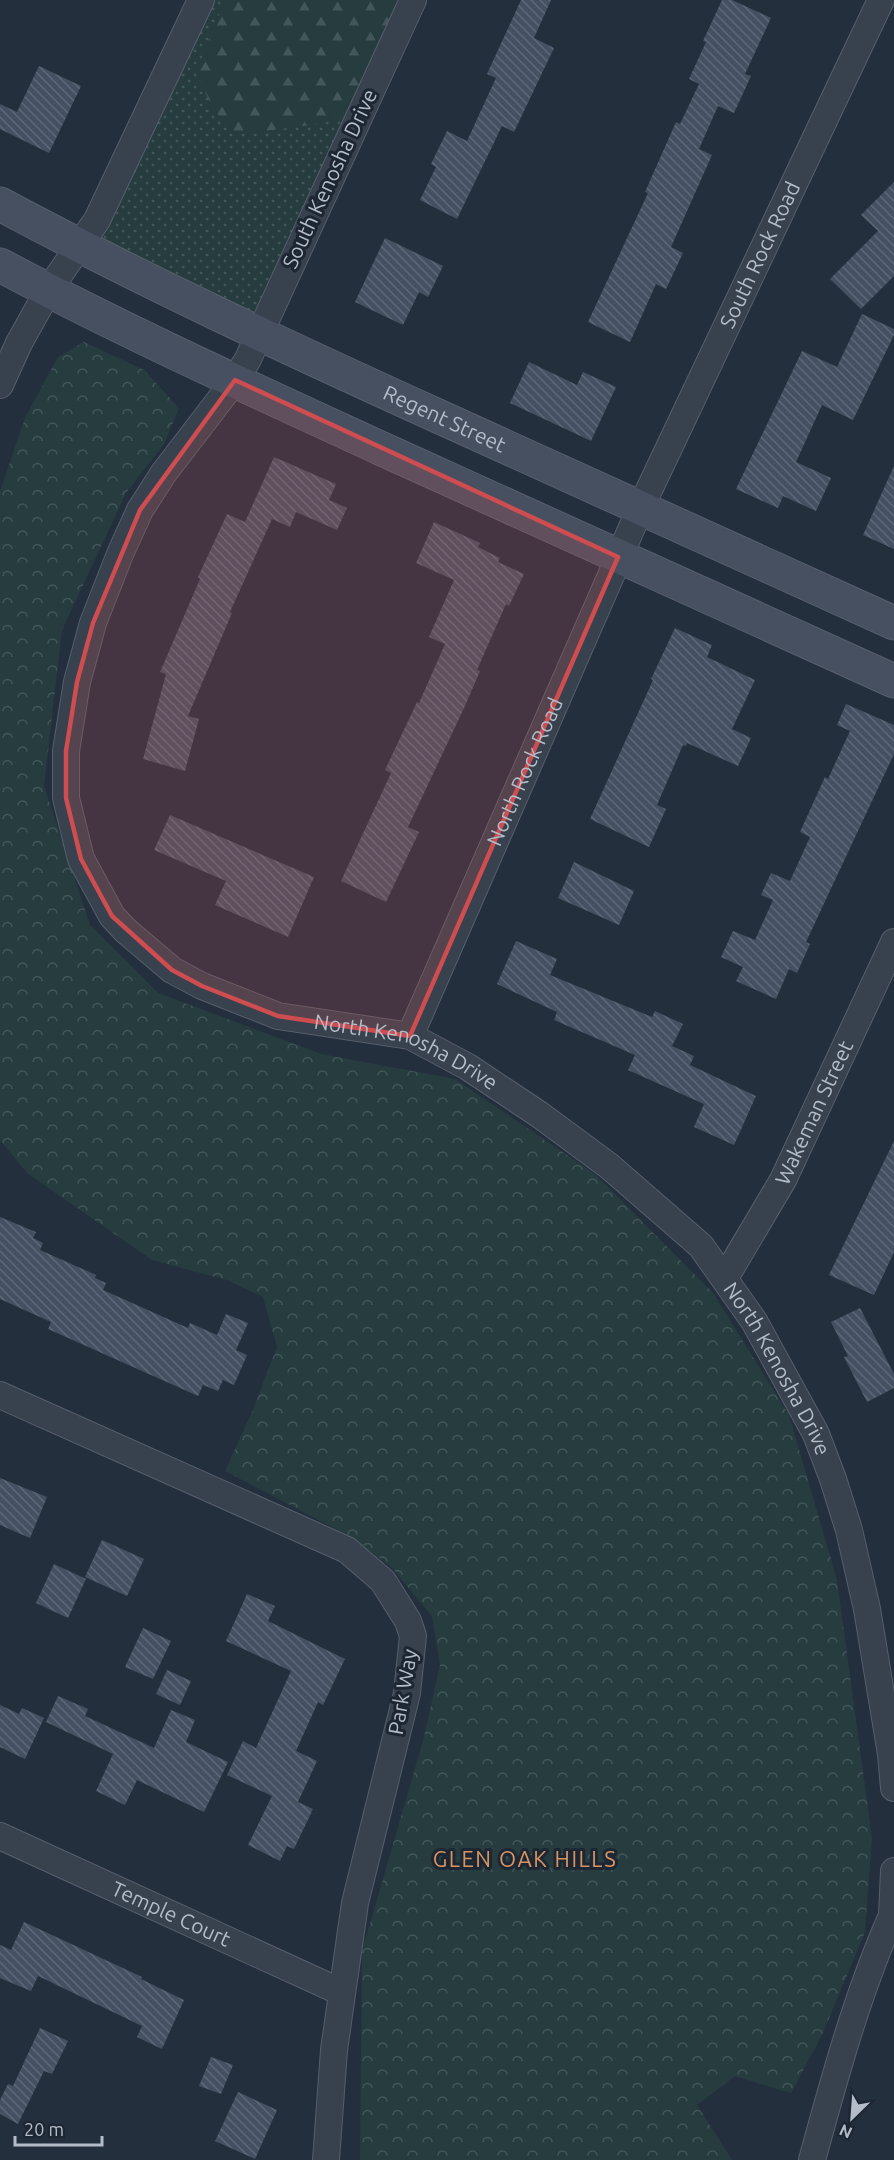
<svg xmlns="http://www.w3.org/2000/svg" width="894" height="2160" viewBox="0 0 894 2160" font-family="Ubuntu,sans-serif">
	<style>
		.grass { fill: url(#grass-dots) }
		.forest { fill: url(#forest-firs) }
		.park { fill: url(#park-crowns) }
		.building { fill: url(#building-back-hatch) }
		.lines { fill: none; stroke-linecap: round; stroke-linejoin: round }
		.street-casing { stroke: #565f6c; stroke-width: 28 }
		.secondary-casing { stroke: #565f6c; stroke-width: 35 }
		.street { stroke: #38414e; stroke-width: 26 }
		.secondary { stroke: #465061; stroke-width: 33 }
		.marked { fill: #ce4d50; fill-opacity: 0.2; stroke: #ce4d50; stroke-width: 4.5; stroke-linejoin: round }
		.labels { text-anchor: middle; stroke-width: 6; stroke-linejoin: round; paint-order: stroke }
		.street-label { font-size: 21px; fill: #b4bcc9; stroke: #1d2633 }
		.neighbourhood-label { font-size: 22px; letter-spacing: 1.5px; fill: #d59563; stroke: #1d2633 }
	</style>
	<defs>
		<pattern id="grass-dots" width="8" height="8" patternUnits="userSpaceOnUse" patternTransform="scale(1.5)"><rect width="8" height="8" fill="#263c3f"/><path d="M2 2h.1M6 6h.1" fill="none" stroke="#435659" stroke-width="1.8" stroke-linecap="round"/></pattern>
		<pattern id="forest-firs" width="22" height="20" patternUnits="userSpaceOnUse" patternTransform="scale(1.5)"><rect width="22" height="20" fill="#263c3f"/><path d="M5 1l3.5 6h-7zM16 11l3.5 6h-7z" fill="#435659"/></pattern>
		<pattern id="park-crowns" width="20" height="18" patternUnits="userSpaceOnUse" patternTransform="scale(1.5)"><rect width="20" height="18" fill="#263c3f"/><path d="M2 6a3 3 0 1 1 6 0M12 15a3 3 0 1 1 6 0" fill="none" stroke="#435659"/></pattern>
		<pattern id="building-back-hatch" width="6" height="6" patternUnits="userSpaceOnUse" patternTransform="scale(1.5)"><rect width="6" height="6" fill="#455162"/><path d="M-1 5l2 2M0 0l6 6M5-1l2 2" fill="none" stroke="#5d6877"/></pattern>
	</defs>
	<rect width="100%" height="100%" fill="#242f3e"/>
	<polygon class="grass" points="201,0 413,0 260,334 79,246"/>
	<polygon class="forest" points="225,0 400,0 349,113 311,125 233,135 211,105 196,72"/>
	<polygon class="park" points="84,342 144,370 179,408 164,444 126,493 62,630 44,786 90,925 158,993 321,1054 455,1079 595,1174 713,1293 789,1415 837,1580 872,1838 865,1932 823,2033 791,2093 735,2076 697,2105 732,2160 360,2160 362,1951 423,1741 440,1665 432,1616 392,1568 355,1539 225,1471 252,1412 277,1347 263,1297 227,1280 152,1260 27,1173 0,1140 0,491 25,418 58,357"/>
	<g class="building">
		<polygon points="521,0 551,0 534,38 554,48 514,132 502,126 457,219 420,200 436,167 431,164 447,131 467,141 496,78 487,74"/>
		<polygon points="722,0 732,0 771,18 745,74 751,76 734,113 718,106 699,149 712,155 671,247 683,253 666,289 656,284 630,342 588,322 648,193 645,192 676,122 680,124 699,84 689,79 706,42 703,41"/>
		<polygon points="39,66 81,86 49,153 0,129 0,104 17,112"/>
		<polygon points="894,182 894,276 861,309 830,279 878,231 861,215"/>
		<polygon points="385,238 443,266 428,297 419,292 403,325 355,302"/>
		<polygon points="862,314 894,329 894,335 853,420 822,405 796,462 831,478 816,511 783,496 778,508 736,489 802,351 837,367"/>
		<polygon points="529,362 577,385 583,372 616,387 591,441 510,403"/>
		<polygon points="274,457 336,484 329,500 347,508 337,530 296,512 290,527 272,519 230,612 232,613 188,716 199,719 185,771 143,759 166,674 160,672 200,579 198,577 227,514 245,522"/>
		<polygon points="894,466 894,549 863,535"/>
		<polygon points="434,522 480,543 478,547 500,558 498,562 524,574 509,606 506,604 477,670 480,671 465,706 408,827 419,832 386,902 341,881 391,773 385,770 417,702 419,703 445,644 429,637 454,580 416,563"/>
		<polygon points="675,628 712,645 707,657 755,680 732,729 751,738 738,766 687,743 686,746 683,745 657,805 666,809 649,847 590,819 653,680 651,679"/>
		<polygon points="846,704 894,725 894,754 806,942 810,944 797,973 789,969 776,999 736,981 743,967 721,957 733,931 755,940 773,900 761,895 771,873 790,881 810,837 800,832 825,777 828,779 850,731 837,725"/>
		<polygon points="170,815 314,877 288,937 215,905 226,881 154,850"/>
		<polygon points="574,862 634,891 619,925 558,898"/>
		<polygon points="516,941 557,959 550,975 652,1017 655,1011 683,1024 672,1046 694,1056 690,1065 756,1096 734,1145 694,1127 704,1104 628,1070 635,1055 554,1020 557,1012 497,984"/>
		<polygon points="894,1141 894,1252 874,1295 829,1275"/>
		<polygon points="0,1217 36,1232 33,1238 43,1243 40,1250 96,1275 95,1278 106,1283 103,1290 188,1328 190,1323 217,1335 226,1314 248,1323 236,1350 247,1355 234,1385 223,1380 218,1391 203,1385 198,1396 48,1329 51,1322 0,1299"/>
		<polygon points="860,1308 894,1374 894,1388 867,1402 844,1357 848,1356 831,1322"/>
		<polygon points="0,1478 47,1497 30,1538 0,1525"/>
		<polygon points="102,1540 144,1559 127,1596 85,1577"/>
		<polygon points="54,1564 86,1579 68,1618 36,1603"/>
		<polygon points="247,1594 275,1606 268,1621 345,1659 323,1705 318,1702 296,1751 317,1761 298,1802 313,1809 294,1849 287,1846 280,1861 248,1845 272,1796 227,1775 243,1741 256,1748 291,1671 226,1641"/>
		<polygon points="143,1628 171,1641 153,1679 125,1667"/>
		<polygon points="167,1670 191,1681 180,1705 156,1694"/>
		<polygon points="58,1696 88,1709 85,1716 154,1748 171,1710 195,1720 186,1742 228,1762 204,1812 137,1780 125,1805 96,1791 113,1754 46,1722"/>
		<polygon points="0,1705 19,1714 22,1708 44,1718 25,1759 0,1747"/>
		<polygon points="24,1922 142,1977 141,1979 184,2000 162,2049 137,2037 142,2026 38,1976 31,1991 0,1978 0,1945 11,1950"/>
		<polygon points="40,2028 68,2041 52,2074 44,2071 18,2124 0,2114 0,2100 8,2084 13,2086"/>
		<polygon points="211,2057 233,2065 221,2094 199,2086"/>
		<polygon points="238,2092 277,2110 255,2159 215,2141"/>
	</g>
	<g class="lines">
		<defs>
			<g id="street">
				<path id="s1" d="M 413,0 L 248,359 L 235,380 L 163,474 L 140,510 L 120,554 L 93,623 L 77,682 L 66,751 L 66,798 L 81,859 L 112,916 L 125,930 L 172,970 L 202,986 L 278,1016 L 410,1036 L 468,1067 L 540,1115 L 609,1166 L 701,1246 L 754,1321 L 816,1434 L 833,1479 L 849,1530 L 867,1609 L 891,1754 L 894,1788"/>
				<polyline points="0,385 19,343 48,291 97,220 201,0"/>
				<path id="s2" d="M 410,1036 L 640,509 L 881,0"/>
				<path id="s3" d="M 725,1278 L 783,1180 L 894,942"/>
				<polyline points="0,1395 347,1550 383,1581 408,1621 413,1636 407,1693 355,1903 334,2050 326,2160"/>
				<path id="s4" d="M 0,1836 L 341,1992"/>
				<polyline points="892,1915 894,1871"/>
				<path d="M 812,2160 C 835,2076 858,1991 894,1911"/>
			</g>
			<g id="secondary">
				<path id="s5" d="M 0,204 C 140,279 284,346 429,412 C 583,483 738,553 894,623"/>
				<path d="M 0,265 C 124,331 252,389 380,448 C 551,526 722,604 894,681"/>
			</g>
		</defs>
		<use href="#street" class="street-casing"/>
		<use href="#secondary" class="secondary-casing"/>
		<use href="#street" class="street"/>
		<use href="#secondary" class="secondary"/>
	</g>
	<path class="marked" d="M 235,380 L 618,557 L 410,1036 L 278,1016 L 202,986 L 172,970 L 112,916 L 81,859 L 66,798 L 66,751 L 77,682 L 93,623 L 140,510 Z"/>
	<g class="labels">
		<g class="street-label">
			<text transform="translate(330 179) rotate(-65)" y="7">South Kenosha Drive</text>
			<text dy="7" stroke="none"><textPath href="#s2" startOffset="856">South Rock Road</textPath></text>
			<text dy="7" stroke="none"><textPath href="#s5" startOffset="494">Regent Street</textPath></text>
			<text dy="7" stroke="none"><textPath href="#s2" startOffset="288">North Rock Road</textPath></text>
			<text dy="7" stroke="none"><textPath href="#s1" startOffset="1340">North Kenosha Drive</textPath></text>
			<text dy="7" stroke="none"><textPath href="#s3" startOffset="188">Wakeman Street</textPath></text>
			<text dy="7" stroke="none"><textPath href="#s1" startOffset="1844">North Kenosha Drive</textPath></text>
			<text transform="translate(403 1692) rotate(-80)" y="7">Park Way</text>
			<text dy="7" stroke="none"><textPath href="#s4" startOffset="188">Temple Court</textPath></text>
		</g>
		<g class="neighbourhood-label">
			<text x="525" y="1867">GLEN OAK HILLS</text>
		</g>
	</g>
	<g transform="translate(852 2118) rotate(205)" stroke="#1d2633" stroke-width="4.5" paint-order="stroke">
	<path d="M0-4.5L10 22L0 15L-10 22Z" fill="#b4bcc9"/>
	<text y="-9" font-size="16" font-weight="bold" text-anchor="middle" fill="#b4bcc9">N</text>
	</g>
	<path d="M15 2136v9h87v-9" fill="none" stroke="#b4bcc9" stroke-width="3"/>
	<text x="24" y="2136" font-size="18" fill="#b4bcc9" stroke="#1d2633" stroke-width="4.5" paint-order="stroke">20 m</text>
</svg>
